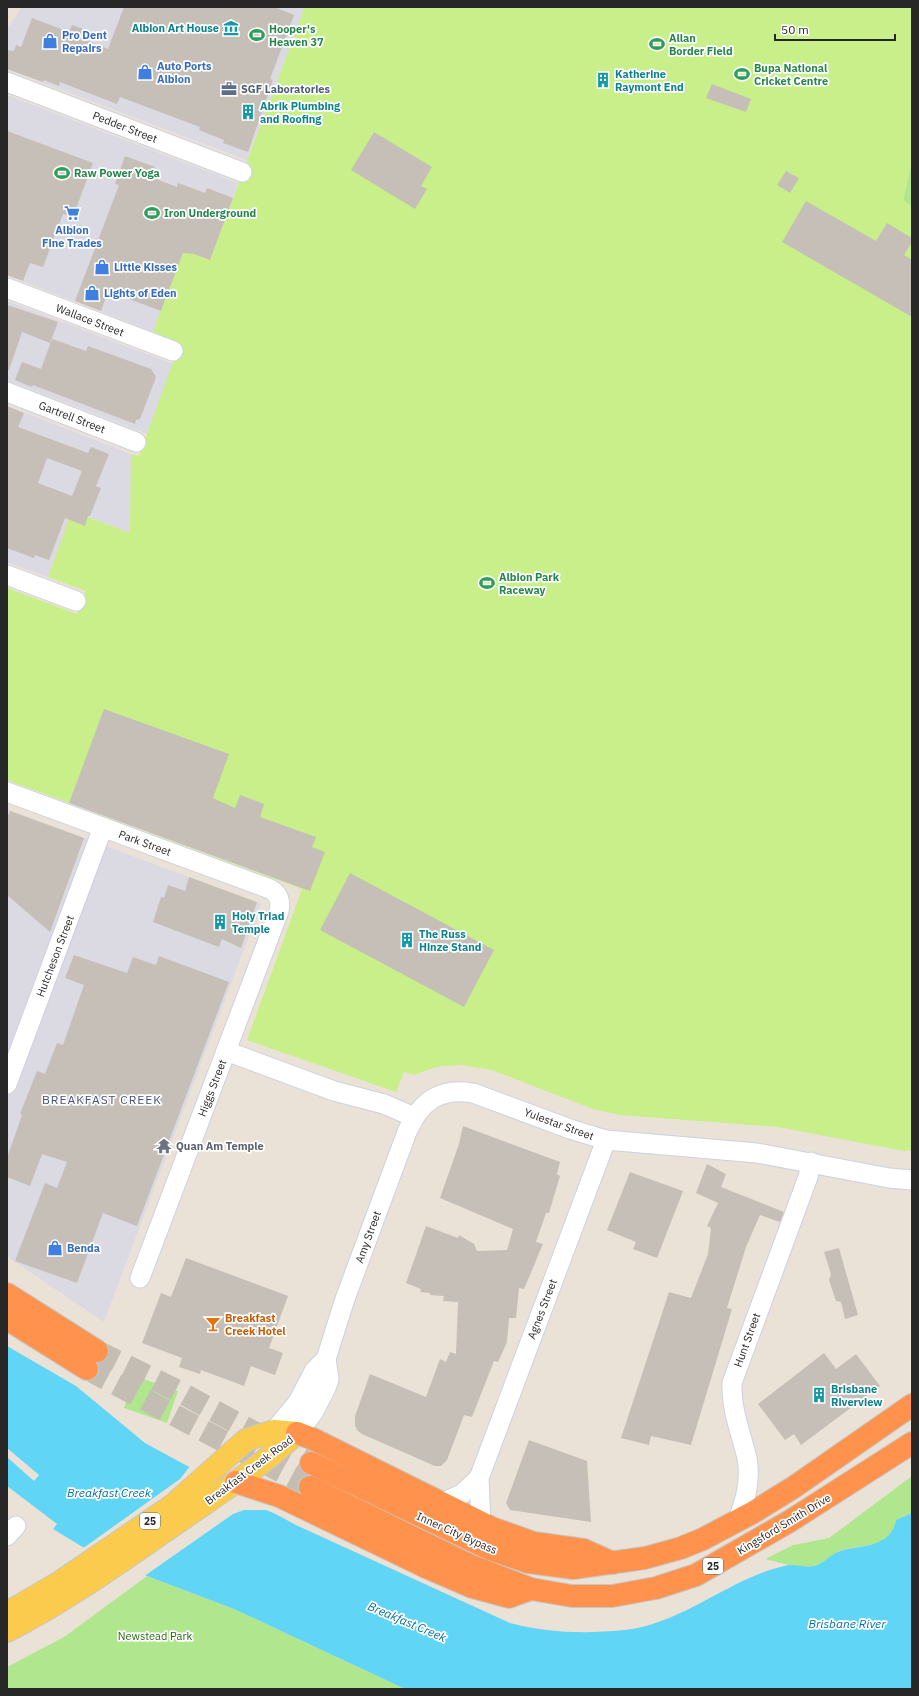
<svg xmlns="http://www.w3.org/2000/svg" width="919" height="1696" viewBox="0 0 919 1696" font-family="'IBM Plex Sans',sans-serif">
	<style>
		.industrial { fill: #dbd9e2 }
		.green { fill: #b0e78e }
		.pitch { fill: #c8ef89 }
		.water { fill: #60d5f6 }
		.pier { fill: #ebe2d7 }
		.building { fill: #c6bfb7; fill-rule: evenodd }
		.lines { fill: none; stroke-linecap: round; stroke-linejoin: round }
		.highway-tunnel { stroke: #c4bdb4; stroke-width: 22; stroke-dasharray: 22 11; stroke-linecap: butt }
		.minor-casing { stroke: #ccd1e2; stroke-width: 21 }
		.major-casing { stroke: #c7c7c7; stroke-width: 24 }
		.highway-casing { stroke: #c7c7c7; stroke-width: 24 }
		.minor { stroke: #fff; stroke-width: 19 }
		.major { stroke: #facb4d; stroke-width: 22 }
		.highway { stroke: #ff934e; stroke-width: 22 }
		.labels { text-anchor: middle; stroke-width: 3.5; stroke-linejoin: round; paint-order: stroke }
		.shield { fill: #fff; stroke: #686868; stroke-width: 1 }
		.shield-label { font-size: 10px; font-weight: bold; fill: #272727 }
		.culture-label { font-size: 11px; font-weight: bold; fill: #0d838f; stroke: #fff; text-anchor: start }
		.leisure-label { font-size: 11px; font-weight: bold; fill: #27864d; stroke: #fff; text-anchor: start }
		.shop-label { font-size: 11px; font-weight: bold; fill: #366cbe; stroke: #fff; text-anchor: start }
		.service-label { font-size: 11px; font-weight: bold; fill: #4e5e75; stroke: #fff; text-anchor: start }
		.street-label { font-size: 11px; fill: #272727; stroke: #fff }
		.worship-label { font-size: 11px; font-weight: bold; fill: #5b616d; stroke: #fff; text-anchor: start }
		.food-label { font-size: 11px; font-weight: bold; fill: #c56008; stroke: #fff; text-anchor: start }
		.park-label { font-size: 11px; fill: #286714; stroke: #fff }
		.neighbourhood-label { font-size: 12px; letter-spacing: 1px; fill: #45517a; stroke: #fff }
		.water-label { font-size: 12px; font-style: italic; fill: #046f9e; stroke: #fff }
	</style>
	<rect width="100%" height="100%" fill="#ebe2d7"/>
	<g class="industrial">
		<polygon points="22,7 305,7 247,160 7,69 7,28"/>
		<polygon points="7,95 238,183 210,260 184,250 153,332 7,275"/>
		<polygon points="7,301 173,364 148,434 7,380"/>
		<polygon points="7,406 131,454 130,533 73,511 48,577 7,562"/>
		<polygon points="7,809 261,904 104,1322 12,1260 7,1254"/>
	</g>
	<g class="green">
		<polygon points="912,162 912,207 903,200"/>
		<polygon points="135,1376 178,1391 167,1423 124,1408"/>
		<path d="M 912,1476 L 912,1513 L 896,1520 C 890,1551 861,1543 839,1551 C 831,1555 822,1565 813,1566 C 796,1568 780,1563 765,1559 L 793,1545 L 829,1538 Z"/>
		<polygon points="147,1576 234,1609 405,1689 7,1689 7,1667 64,1637"/>
	</g>
	<polygon class="pitch" points="305,7 912,7 912,162 903,200 912,207 912,1150 904,1151 778,1127 620,1115 593,1109 492,1070 461,1065 436,1067 414,1075 404,1072 396,1092 247,1040 302,889 7,780 7,588 77,614 86,591 48,577 72,511 130,533 131,454 139,456 180,343 153,332 184,250 210,260"/>
	<path class="water" d="M 7,1346 L 76,1386 L 145,1443 L 296,1525 L 510,1623 C 548,1633 586,1634 624,1630 C 683,1624 728,1579 784,1566 C 793,1563 804,1568 814,1566 C 823,1564 831,1554 840,1551 C 862,1544 890,1549 896,1520 L 912,1513 L 912,1689 L 405,1689 L 234,1609 L 147,1576 L 81,1546 L 53,1529 L 57,1524 L 7,1486 Z"/>
	<g class="pier">
		<polygon points="7,1448 39,1475 34,1481 7,1457"/>
		<polygon points="191,1465 288,1519 266,1510 244,1510 233,1514 143,1577 82,1549 180,1479"/>
	</g>
	<g class="building">
		<polygon points="124,7 274,7 294,15 270,79 273,80 248,152 223,143 224,140 199,130 200,127 120,97 117,104 60,82 59,86 44,80 43,82 7,69 7,50 14,51 16,45 21,47 32,18 69,32 72,25 86,30 83,39 108,49"/>
		<polygon points="712,84 751,99 746,112 706,98"/>
		<polygon points="7,131 93,163 73,217 63,214 43,267 30,263 23,281 7,275"/>
		<polygon points="374,132 432,167 421,186 427,189 415,209 351,170"/>
		<polygon points="125,156 155,167 151,177 177,187 178,183 205,193 207,188 233,198 210,260 194,254 183,253 161,311 108,291 101,311 75,301 119,185 115,184"/>
		<polygon points="786,171 799,178 790,193 777,185"/>
		<polygon points="806,201 876,241 887,223 912,238 912,242 904,255 912,260 912,317 782,242"/>
		<polygon points="7,305 58,322 50,343 22,332 9,370 7,370"/>
		<polygon points="52,339 86,351 88,346 151,369 156,377 140,419 136,420 135,424 33,385 32,387 15,380 22,362 41,369"/>
		<path d="M 7,406 L 24,413 L 18,427 L 88,453 L 91,447 L 109,454 L 96,486 L 101,488 L 90,516 L 88,516 L 85,526 L 65,518 L 49,560 L 35,555 L 34,558 L 7,548 ZM 47,458 L 82,471 L 72,496 L 38,483 Z"/>
		<polygon points="104,709 229,754 213,798 235,808 240,795 264,804 260,817 316,837 312,847 325,852 310,891 69,803"/>
		<polygon points="10,811 84,838 50,932 7,895 7,818"/>
		<polygon points="350,873 494,950 464,1007 320,930"/>
		<polygon points="189,877 257,902 241,948 222,939 219,947 153,922 161,897 164,898 168,885 185,891"/>
		<polygon points="74,955 127,973 133,957 156,965 159,956 229,982 137,1226 103,1213 77,1283 15,1261 45,1183 57,1188 67,1162 42,1154 30,1186 7,1177 7,1158 22,1115 20,1114 37,1071 45,1074 57,1043 63,1045 84,985 65,978"/>
		<polygon points="463,1126 560,1162 557,1174 560,1176 549,1213 546,1213 536,1242 543,1244 524,1289 519,1288 516,1318 509,1318 507,1342 498,1362 494,1361 472,1417 464,1415 447,1460 441,1466 435,1466 362,1434 357,1430 355,1425 355,1416 370,1374 426,1397 440,1359 446,1362 450,1352 456,1354 458,1302 443,1301 444,1296 430,1295 430,1293 420,1292 421,1289 406,1283 426,1226 458,1238 459,1235 474,1244 477,1251 507,1250 513,1229 440,1198 459,1144"/>
		<polygon points="707,1164 726,1174 721,1187 784,1212 780,1222 760,1215 746,1247 727,1308 732,1309 691,1445 651,1436 649,1445 621,1438 669,1292 691,1298 708,1254 711,1228 707,1226 718,1203 696,1193"/>
		<polygon points="630,1172 683,1191 657,1258 633,1249 636,1242 607,1230"/>
		<polygon points="839,1248 858,1315 845,1319 841,1302 836,1301 829,1280 831,1274 824,1252"/>
		<polygon points="186,1258 288,1296 269,1348 283,1353 275,1375 251,1366 244,1386 201,1370 200,1374 179,1367 182,1358 142,1343 161,1293 171,1297"/>
		<polygon points="824,1353 836,1369 856,1354 880,1386 801,1445 794,1434 785,1440 758,1404"/>
		<polygon points="529,1440 587,1461 591,1522 510,1510 506,1503"/>
	</g>
	<g class="lines">
		<g class="highway-tunnel">
			<polyline points="97,1351 178,1391 311,1463"/>
			<polyline points="87,1369 310,1487"/>
		</g>
		<defs>
			<g id="minor">
				<polyline points="7,82 242,172"/>
				<polyline points="7,288 173,351"/>
				<polyline points="7,392 136,442"/>
				<polyline points="7,575 76,601"/>
				<path d="M 7,792 L 270,889 C 279,894 281,901 279,911 L 140,1278"/>
				<polyline points="226,1051 334,1091 384,1104 414,1117"/>
				<polyline points="7,1084 103,827"/>
				<polyline points="274,1431 298,1402 314,1371 326,1359"/>
				<path d="M 297,1433 L 313,1413 L 326,1388 L 329,1379 L 326,1359 L 345,1299 L 407,1132 C 420,1102 439,1087 473,1093 L 570,1129 L 606,1140 L 757,1153 L 889,1178 L 912,1180"/>
				<polyline points="442,1503 462,1494 479,1478"/>
				<path d="M 737,1522 C 745,1503 751,1479 747,1458 C 741,1433 731,1410 732,1383 L 808,1177 L 811,1162"/>
				<polyline points="481,1523 479,1478 606,1140"/>
				<polyline points="7,1536 16,1526"/>
			</g>
			<g id="major">
				<polyline points="7,1613 60,1582 173,1505 246,1440 274,1431 297,1433"/>
				<path d="M 7,1631 C 64,1602 116,1565 168,1529 C 212,1498 258,1469 297,1433"/>
			</g>
			<g id="highway">
				<polyline points="7,1294 97,1351"/>
				<polyline points="7,1319 87,1369"/>
				<polyline points="297,1433 313,1439 492,1528 534,1543 584,1550 613,1563"/>
				<polyline points="311,1463 490,1549 528,1562 573,1568 645,1558 681,1548 703,1539 752,1513 794,1487 912,1405"/>
				<polyline points="236,1482 279,1496 428,1568 472,1587 509,1597 531,1589"/>
				<polyline points="310,1487 469,1565 531,1589 572,1596 612,1596 656,1588 696,1575 790,1521 912,1443"/>
			</g>
		</defs>
		<use href="#minor" class="minor-casing"/>
		<use href="#major" class="major-casing"/>
		<use href="#highway" class="highway-casing"/>
		<use href="#minor" class="minor"/>
		<use href="#major" class="major"/>
		<use href="#highway" class="highway"/>
	</g>
	<defs>
		<symbol id="museum-bare" viewBox="-9 -9 18 18"><path d="M0-6L6-3V-2H-6V-3ZM-5-1h2V3h-2ZM-1-1h2V3h-2ZM3-1h2V3H3ZM-6 4H6V6H-6Z" fill="#0f9aa8" stroke="#fff" stroke-width="2.5" paint-order="stroke"/></symbol>
		<symbol id="stadium-bare" viewBox="-9 -9 18 18"><path d="M0-5a6.5 5 0 1 0 0 10a6.5 5 0 1 0 0-10ZM-3.5-1.8h7v3.6h-7Z" fill="#2e9e5b" stroke="#fff" stroke-width="2.5" paint-order="stroke"/></symbol>
		<symbol id="shop-bare" viewBox="-9 -9 18 18"><path d="M-5-2.5h2.3a2.7 3.5 0 0 1 5.4 0H5L5.5 6h-11ZM-1.5-2.5h3a1.5 2.3 0 0 0-3 0Z" fill="#3f7fe0" stroke="#fff" stroke-width="2.5" paint-order="stroke"/></symbol>
		<symbol id="building-bare" viewBox="-9 -9 18 18"><path d="M-4-6H4V6H1V3H-1V6H-4ZM-2.5-4.3h1.7v1.8h-1.7ZM.8-4.3h1.7v1.8H.8ZM-2.5-1h1.7V.8h-1.7ZM.8-1h1.7V.8H.8Z" fill="#0f9aa8" stroke="#fff" stroke-width="2.5" paint-order="stroke"/></symbol>
		<symbol id="office-bare" viewBox="-9 -9 18 18"><path d="M-6-3h4V-5.5h4V-3h4V5H-6ZM-1-4.5V-3h2v-1.5ZM-6 0V1H6V0Z" fill="#5c6f8a" stroke="#fff" stroke-width="2.5" paint-order="stroke"/></symbol>
		<symbol id="supermarket-bare" viewBox="-9 -9 18 18"><path d="M-6-5.5h2.5l.6 2H6L4.5 2H-2.5L-4.4-4H-6ZM-1.5 3.2a1.3 1.3 0 1 0 .1 0ZM3 3.2a1.3 1.3 0 1 0 .1 0Z" fill="#3f7fe0" stroke="#fff" stroke-width="2.5" paint-order="stroke"/></symbol>
		<symbol id="temple-bare" viewBox="-9 -9 18 18"><path d="M0-6L5-2H3V0L6.5 2.5H4V6H1.5V3h-3V6H-4V2.5H-6.5L-3 0V-2H-5Z" fill="#6b7280" stroke="#fff" stroke-width="2.5" paint-order="stroke"/></symbol>
		<symbol id="bar-bare" viewBox="-9 -9 18 18"><path d="M-6-5H6L.8 .8V4.5H3.5V6h-7V4.5H-.8V.8Z" fill="#e8710a" stroke="#fff" stroke-width="2.5" paint-order="stroke"/></symbol>
	</defs>
	<g fill-rule="evenodd">
		<use href="#museum-bare" x="220" y="17" width="22" height="22"/>
		<use href="#stadium-bare" x="246" y="24" width="22" height="22"/>
		<use href="#shop-bare" x="39" y="30" width="22" height="22"/>
		<use href="#stadium-bare" x="646" y="33" width="22" height="22"/>
		<use href="#shop-bare" x="134" y="61" width="22" height="22"/>
		<use href="#stadium-bare" x="731" y="63" width="22" height="22"/>
		<use href="#building-bare" x="592" y="69" width="22" height="22"/>
		<use href="#office-bare" x="218" y="78" width="22" height="22"/>
		<use href="#building-bare" x="237" y="101" width="22" height="22"/>
		<use href="#stadium-bare" x="51" y="162" width="22" height="22"/>
		<use href="#supermarket-bare" x="61" y="202" width="22" height="22"/>
		<use href="#stadium-bare" x="141" y="202" width="22" height="22"/>
		<use href="#shop-bare" x="91" y="256" width="22" height="22"/>
		<use href="#shop-bare" x="81" y="282" width="22" height="22"/>
		<use href="#stadium-bare" x="476" y="572" width="22" height="22"/>
		<use href="#building-bare" x="209" y="911" width="22" height="22"/>
		<use href="#building-bare" x="396" y="929" width="22" height="22"/>
		<use href="#temple-bare" x="153" y="1135" width="22" height="22"/>
		<use href="#shop-bare" x="44" y="1237" width="22" height="22"/>
		<use href="#bar-bare" x="202" y="1313" width="22" height="22"/>
		<use href="#building-bare" x="808" y="1384" width="22" height="22"/>
	</g>
	<g class="labels">
		<g class="shield">
			<rect x="140" y="1513" width="20" height="16" rx="3"/>
			<rect x="703" y="1558" width="20" height="16" rx="3"/>
		</g>
		<g class="shield-label">
			<text x="150" y="1525">25</text>
			<text x="713" y="1570">25</text>
		</g>
		<g class="culture-label">
			<text x="219" y="32" text-anchor="end">Albion Art House</text>
			<text x="615" y="78">Katherine<tspan x="615" dy="13">Raymont End</tspan></text>
			<text x="260" y="110">Abrik Plumbing<tspan x="260" dy="13">and Roofing</tspan></text>
			<text x="232" y="920">Holy Triad<tspan x="232" dy="13">Temple</tspan></text>
			<text x="419" y="938">The Russ<tspan x="419" dy="13">Hinze Stand</tspan></text>
			<text x="831" y="1393">Brisbane<tspan x="831" dy="13">Riverview</tspan></text>
		</g>
		<g class="leisure-label">
			<text x="269" y="33">Hooper's<tspan x="269" dy="13">Heaven 37</tspan></text>
			<text x="669" y="42">Allan<tspan x="669" dy="13">Border Field</tspan></text>
			<text x="754" y="72">Bupa National<tspan x="754" dy="13">Cricket Centre</tspan></text>
			<text x="74" y="177">Raw Power Yoga</text>
			<text x="164" y="217">Iron Underground</text>
			<text x="499" y="581">Albion Park<tspan x="499" dy="13">Raceway</tspan></text>
		</g>
		<g class="shop-label">
			<text x="62" y="39">Pro Dent<tspan x="62" dy="13">Repairs</tspan></text>
			<text x="157" y="70">Auto Ports<tspan x="157" dy="13">Albion</tspan></text>
			<text x="72" y="234" text-anchor="middle">Albion<tspan x="72" dy="13">Fine Trades</tspan></text>
			<text x="114" y="271">Little Kisses</text>
			<text x="104" y="297">Lights of Eden</text>
			<text x="67" y="1252">Benda</text>
		</g>
		<g class="service-label">
			<text x="241" y="93">SGF Laboratories</text>
		</g>
		<g class="street-label">
			<text transform="translate(125 127) rotate(21)" y="4">Pedder Street</text>
			<text transform="translate(90 320) rotate(21)" y="4">Wallace Street</text>
			<text transform="translate(72 417) rotate(21)" y="4">Gartrell Street</text>
			<text transform="translate(145 843) rotate(20)" y="4">Park Street</text>
			<text transform="translate(55 956) rotate(-69)" y="4">Hutcheson Street</text>
			<text transform="translate(212 1088) rotate(-69)" y="4">Higgs Street</text>
			<text transform="translate(559 1124) rotate(20)" y="4">Yulestar Street</text>
			<text transform="translate(368 1237) rotate(-70)" y="4">Amy Street</text>
			<text transform="translate(542 1309) rotate(-69)" y="4">Agnes Street</text>
			<text transform="translate(747 1340) rotate(-70)" y="4">Hunt Street</text>
			<text transform="translate(249 1470) rotate(-37)" y="4">Breakfast Creek Road</text>
			<text transform="translate(784 1524) rotate(-31)" y="4">Kingsford Smith Drive</text>
			<text transform="translate(457 1533) rotate(24)" y="4">Inner City Bypass</text>
		</g>
		<g class="worship-label">
			<text x="176" y="1150">Quan Am Temple</text>
		</g>
		<g class="food-label">
			<text x="225" y="1322">Breakfast<tspan x="225" dy="13">Creek Hotel</tspan></text>
		</g>
		<g class="park-label">
			<text x="155" y="1640">Newstead Park</text>
		</g>
		<g class="neighbourhood-label">
			<text x="102" y="1104">BREAKFAST CREEK</text>
		</g>
		<g class="water-label">
			<text x="109" y="1497">Breakfast Creek</text>
			<text transform="translate(407 1622) rotate(23)" y="4">Breakfast Creek</text>
			<text x="847" y="1628">Brisbane River</text>
		</g>
	</g>
	<rect width="919" height="1696" fill="none" stroke="#272727" stroke-width="16"/>
	<path d="M775 34v6h120v-6" fill="none" stroke="#272727" stroke-width="2"/>
	<text x="781" y="34" font-size="12" fill="#272727" stroke="#ffffff" stroke-width="3" paint-order="stroke">50 m</text>
</svg>
